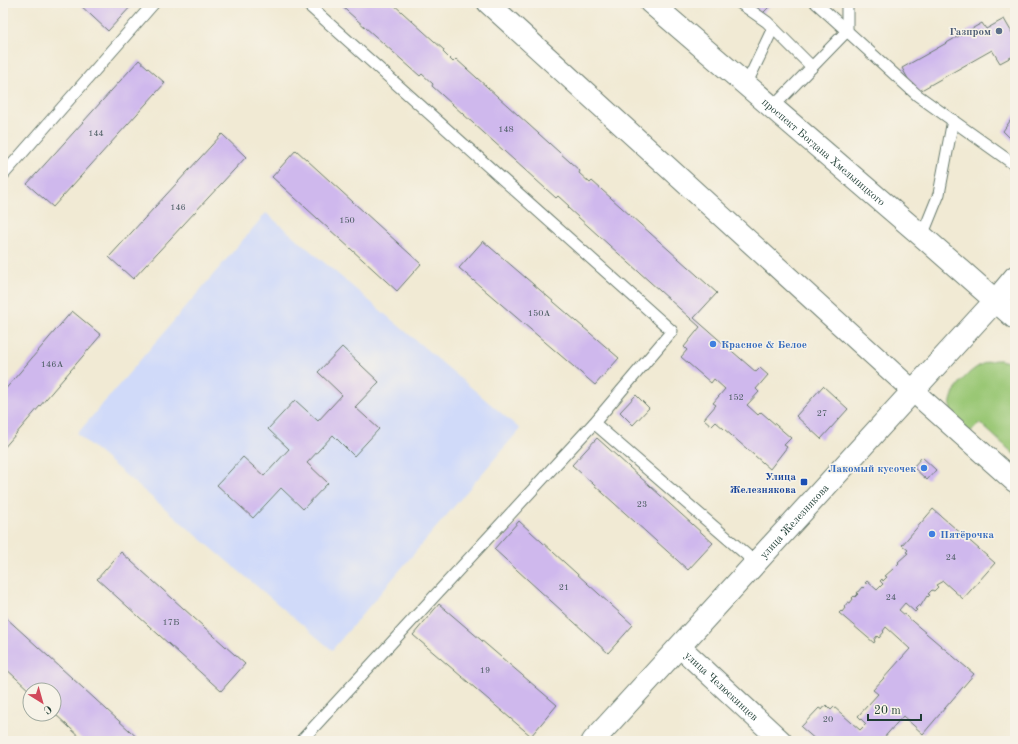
<svg xmlns="http://www.w3.org/2000/svg" width="1018" height="744" viewBox="0 0 1018 744" font-family="'Old Standard TT',serif">
	<style>
		.built { fill: #d0daf9 }
		.green { fill: #9ac775; stroke: #5c8254 }
		.building { fill: #cfb8ed }
		.lines { fill: none; stroke-linecap: round; stroke-linejoin: round }
		.service-casing { stroke: #687a6c; stroke-width: 13 }
		.minor-casing { stroke: #687a6c; stroke-width: 23 }
		.tertiary-casing { stroke: #687a6c; stroke-width: 24 }
		.primary-casing { stroke: #687a6c; stroke-width: 24 }
		.service { stroke: #fff; stroke-width: 11 }
		.minor { stroke: #fff; stroke-width: 21 }
		.tertiary { stroke: #fff; stroke-width: 22 }
		.primary { stroke: #fff; stroke-width: 22 }
		.service-dot { fill: #5c6f8a; stroke: #f7f3e8; stroke-width: 1.5 }
		.shop-dot { fill: #3f7fe0; stroke: #f7f3e8; stroke-width: 1.5 }
		.transit-dot { fill: #1a4fb4; stroke: #f7f3e8; stroke-width: 1.5 }
		.labels { text-anchor: middle; stroke-width: 3; stroke-linejoin: round; paint-order: stroke }
		.number-label { font-size: 9px; fill: #4b5c62 }
		.service-label { font-size: 11px; font-weight: bold; fill: #4e5e75; stroke: #f7f3e8; text-anchor: end }
		.street-label { font-size: 11px; fill: #1f3d34; stroke: #f7f3e8 }
		.shop-label { font-size: 11px; font-weight: bold; fill: #366cbe; stroke: #f7f3e8; text-anchor: start }
		.transit-label { font-size: 11px; font-weight: bold; fill: #164399; stroke: #f7f3e8; text-anchor: end }
	</style>
	<rect width="100%" height="100%" fill="#f7f3e8"/>
	<filter id="ink" filterUnits="userSpaceOnUse"><feTurbulence type="fractalNoise" baseFrequency=".025" numOctaves="2"/><feDisplacementMap in="SourceGraphic" scale="8" xChannelSelector="R" yChannelSelector="G"/><feConvolveMatrix kernelMatrix="1 2 1 2 8 2 1 2 1" color-interpolation-filters="sRGB"/></filter>
	<filter id="wash" filterUnits="userSpaceOnUse"><feTurbulence type="fractalNoise" baseFrequency=".012" numOctaves="4" result="noise"/><feDisplacementMap in="SourceGraphic" scale="16" xChannelSelector="R" yChannelSelector="G"/><feGaussianBlur stdDeviation="0.9" result="paint"/><feColorMatrix in="noise" values="0 0 0 0 0 0 0 0 0 0 0 0 0 0 0 0 0 1.4 0 .05"/><feComposite in="paint" operator="in"/></filter>
	<g filter="url(#wash)">
		<rect width="100%" height="100%" fill="#f1ead4"/>
		<polygon class="built" points="266,213 520,429 332,650 77,434"/>
		<path class="green" d="M 1000,360 L 1008,362 L 1015,366 L 1015,455 L 980,423 L 967,435 C 962,430 955,423 952,416 C 943,395 971,365 991,361 C 993,360 997,360 1000,360 Z"/>
		<g id="blocks">
			<g class="building">
				<polygon points="78,3 134,3 108,31"/>
				<polygon points="338,3 392,3 444,50 443,52 453,62 456,59 580,171 579,173 590,183 592,181 717,293 694,318 756,372 760,368 768,375 756,389 759,392 747,405 758,415 761,412 791,438 784,445 787,447 770,469 716,422 712,426 704,419 716,405 713,403 725,389 714,379 711,383 681,357 687,350 684,347 700,327 568,208 569,206 558,196 556,198 432,86 433,84 422,74 420,76"/>
				<polygon points="748,3 773,3 761,15"/>
				<polygon points="1004,19 1015,38 1015,55 1000,63 992,50 916,93 902,68 982,23 986,29"/>
				<polygon points="139,60 165,83 53,207 27,184"/>
				<polygon points="1015,114 1015,143 1003,131"/>
				<polygon points="222,134 246,157 133,279 109,257"/>
				<polygon points="296,150 421,264 397,291 272,177"/>
				<polygon points="483,241 619,358 595,385 459,268"/>
				<polygon points="72,311 101,335 3,449 3,392"/>
				<polygon points="342,347 379,382 355,407 379,429 354,456 333,435 307,463 328,483 303,509 281,488 253,518 217,485 243,457 264,476 289,449 268,429 295,400 318,421 342,395 318,372"/>
				<polygon points="823,386 848,409 821,439 796,416"/>
				<polygon points="636,395 649,408 633,425 620,412"/>
				<polygon points="597,438 713,543 688,570 572,465"/>
				<polygon points="922,457 936,470 927,480 913,467"/>
				<polygon points="933,509 995,563 963,599 943,581 936,585 938,587 934,591 932,590 928,594 930,595 928,597 927,596 920,607 919,605 915,609 917,610 915,612 905,603 899,610 974,674 923,734 903,716 881,741 817,741 801,727 819,708 822,710 826,705 831,710 834,707 860,730 866,724 858,716 878,694 873,690 910,649 886,627 883,631 884,632 879,638 877,636 874,640 875,641 874,643 839,613 841,611 842,612 845,608 844,607 848,602 850,603 853,599 852,598 854,596 855,597 858,594 857,593 862,587 863,588 867,584 865,583 867,581 877,590 883,584 880,581 882,579 883,581 887,577 885,576 894,568 893,567 895,565 896,566 899,563 898,562 908,553 906,552 908,550 902,545"/>
				<polygon points="519,521 633,625 608,653 494,549"/>
				<polygon points="121,552 245,664 221,691 97,579"/>
				<polygon points="439,604 557,705 531,736 413,635"/>
				<polygon points="3,615 141,741 84,741 54,713 54,690 30,690 30,691 3,666"/>
			</g>
		</g>
	</g>
	<g filter="url(#ink)">
		<use href="#blocks" fill-opacity="0" stroke="#687a6c" stroke-width="1"/>
		<g class="lines">
			<defs>
				<g id="service">
					<polyline points="740,3 767,22 812,67 847,31 917,95 1015,165"/>
					<polyline points="816,3 847,31"/>
					<polyline points="847,31 847,3"/>
					<polyline points="746,85 773,28"/>
					<polyline points="772,108 812,67"/>
					<polyline points="3,175 154,3"/>
					<polyline points="922,236 939,194 953,120"/>
					<polyline points="594,423 756,563"/>
					<polyline points="301,741 594,423 672,331 306,3"/>
				</g>
				<g id="minor">
					<polyline points="488,3 913,391 1015,482"/>
					<path id="s1" d="M 680,647 L 781,741"/>
				</g>
				<g id="tertiary">
					<path id="s2" d="M 593,741 L 995,301 L 1015,277"/>
				</g>
				<g id="primary">
					<path id="s3" d="M 651,3 L 922,236 L 1015,318"/>
				</g>
			</defs>
			<use href="#service" class="service-casing"/>
			<use href="#minor" class="minor-casing"/>
			<use href="#tertiary" class="tertiary-casing"/>
			<use href="#primary" class="primary-casing"/>
			<use href="#service" class="service"/>
			<use href="#minor" class="minor"/>
			<use href="#tertiary" class="tertiary"/>
			<use href="#primary" class="primary"/>
		</g>
	</g>
	<circle class="service-dot" cx="999" cy="31" r="4"/>
	<g class="shop-dot">
		<circle cx="713" cy="344" r="4"/>
		<circle cx="924" cy="468" r="4"/>
		<circle cx="932" cy="534" r="4"/>
	</g>
	<rect class="transit-dot" x="800" y="478" width="8" height="8" rx="2"/>
	<g class="labels">
		<g class="number-label">
			<text x="506" y="132">148</text>
			<text x="96" y="136">144</text>
			<text x="178" y="210">146</text>
			<text x="347" y="223">150</text>
			<text x="539" y="316">150А</text>
			<text x="52" y="367">146А</text>
			<text x="736" y="400">152</text>
			<text x="822" y="416">27</text>
			<text x="642" y="507">23</text>
			<text x="951" y="560">24</text>
			<text x="564" y="590">21</text>
			<text x="891" y="600">24</text>
			<text x="171" y="625">17Б</text>
			<text x="485" y="673">19</text>
			<text x="828" y="722">20</text>
		</g>
		<g class="service-label">
			<text x="991" y="35">Газпром</text>
		</g>
		<g class="street-label">
			<text dy="4" stroke="none"><textPath href="#s3" startOffset="228">проспект Богдана Хмельницкого</textPath></text>
			<text dy="4" stroke="none"><textPath href="#s2" startOffset="298">улица Железнякова</textPath></text>
			<text dy="4" stroke="none"><textPath href="#s1" startOffset="57">улица Челюскинцев</textPath></text>
		</g>
		<g class="shop-label">
			<text x="721" y="348">Красное &amp; Белое</text>
			<text x="916" y="472" text-anchor="end">Лакомый кусочек</text>
			<text x="940" y="538">Пятёрочка</text>
		</g>
		<g class="transit-label">
			<text x="796" y="480">Улица<tspan x="796" dy="13">Железнякова</tspan></text>
		</g>
	</g>
	<rect width="1018" height="744" fill="none" stroke="#f7f3e8" stroke-width="16"/>
	<g transform="translate(42 702) rotate(143)"><circle r="19" fill="#f7f3e8" stroke="#a1aaa0"/>
	<path d="M0-3L7 15L0 10L-7 15Z" fill="#d1495b"/>
	<text y="-6" font-size="11" font-weight="bold" text-anchor="middle" fill="#1f3d34">С</text>
	</g>
	<path d="M868 714v6h53v-6" fill="none" stroke="#1f3d34" stroke-width="2"/>
	<text x="874" y="714" font-size="12" fill="#1f3d34" stroke="#f7f3e8" stroke-width="3" paint-order="stroke">20 m</text>
</svg>
